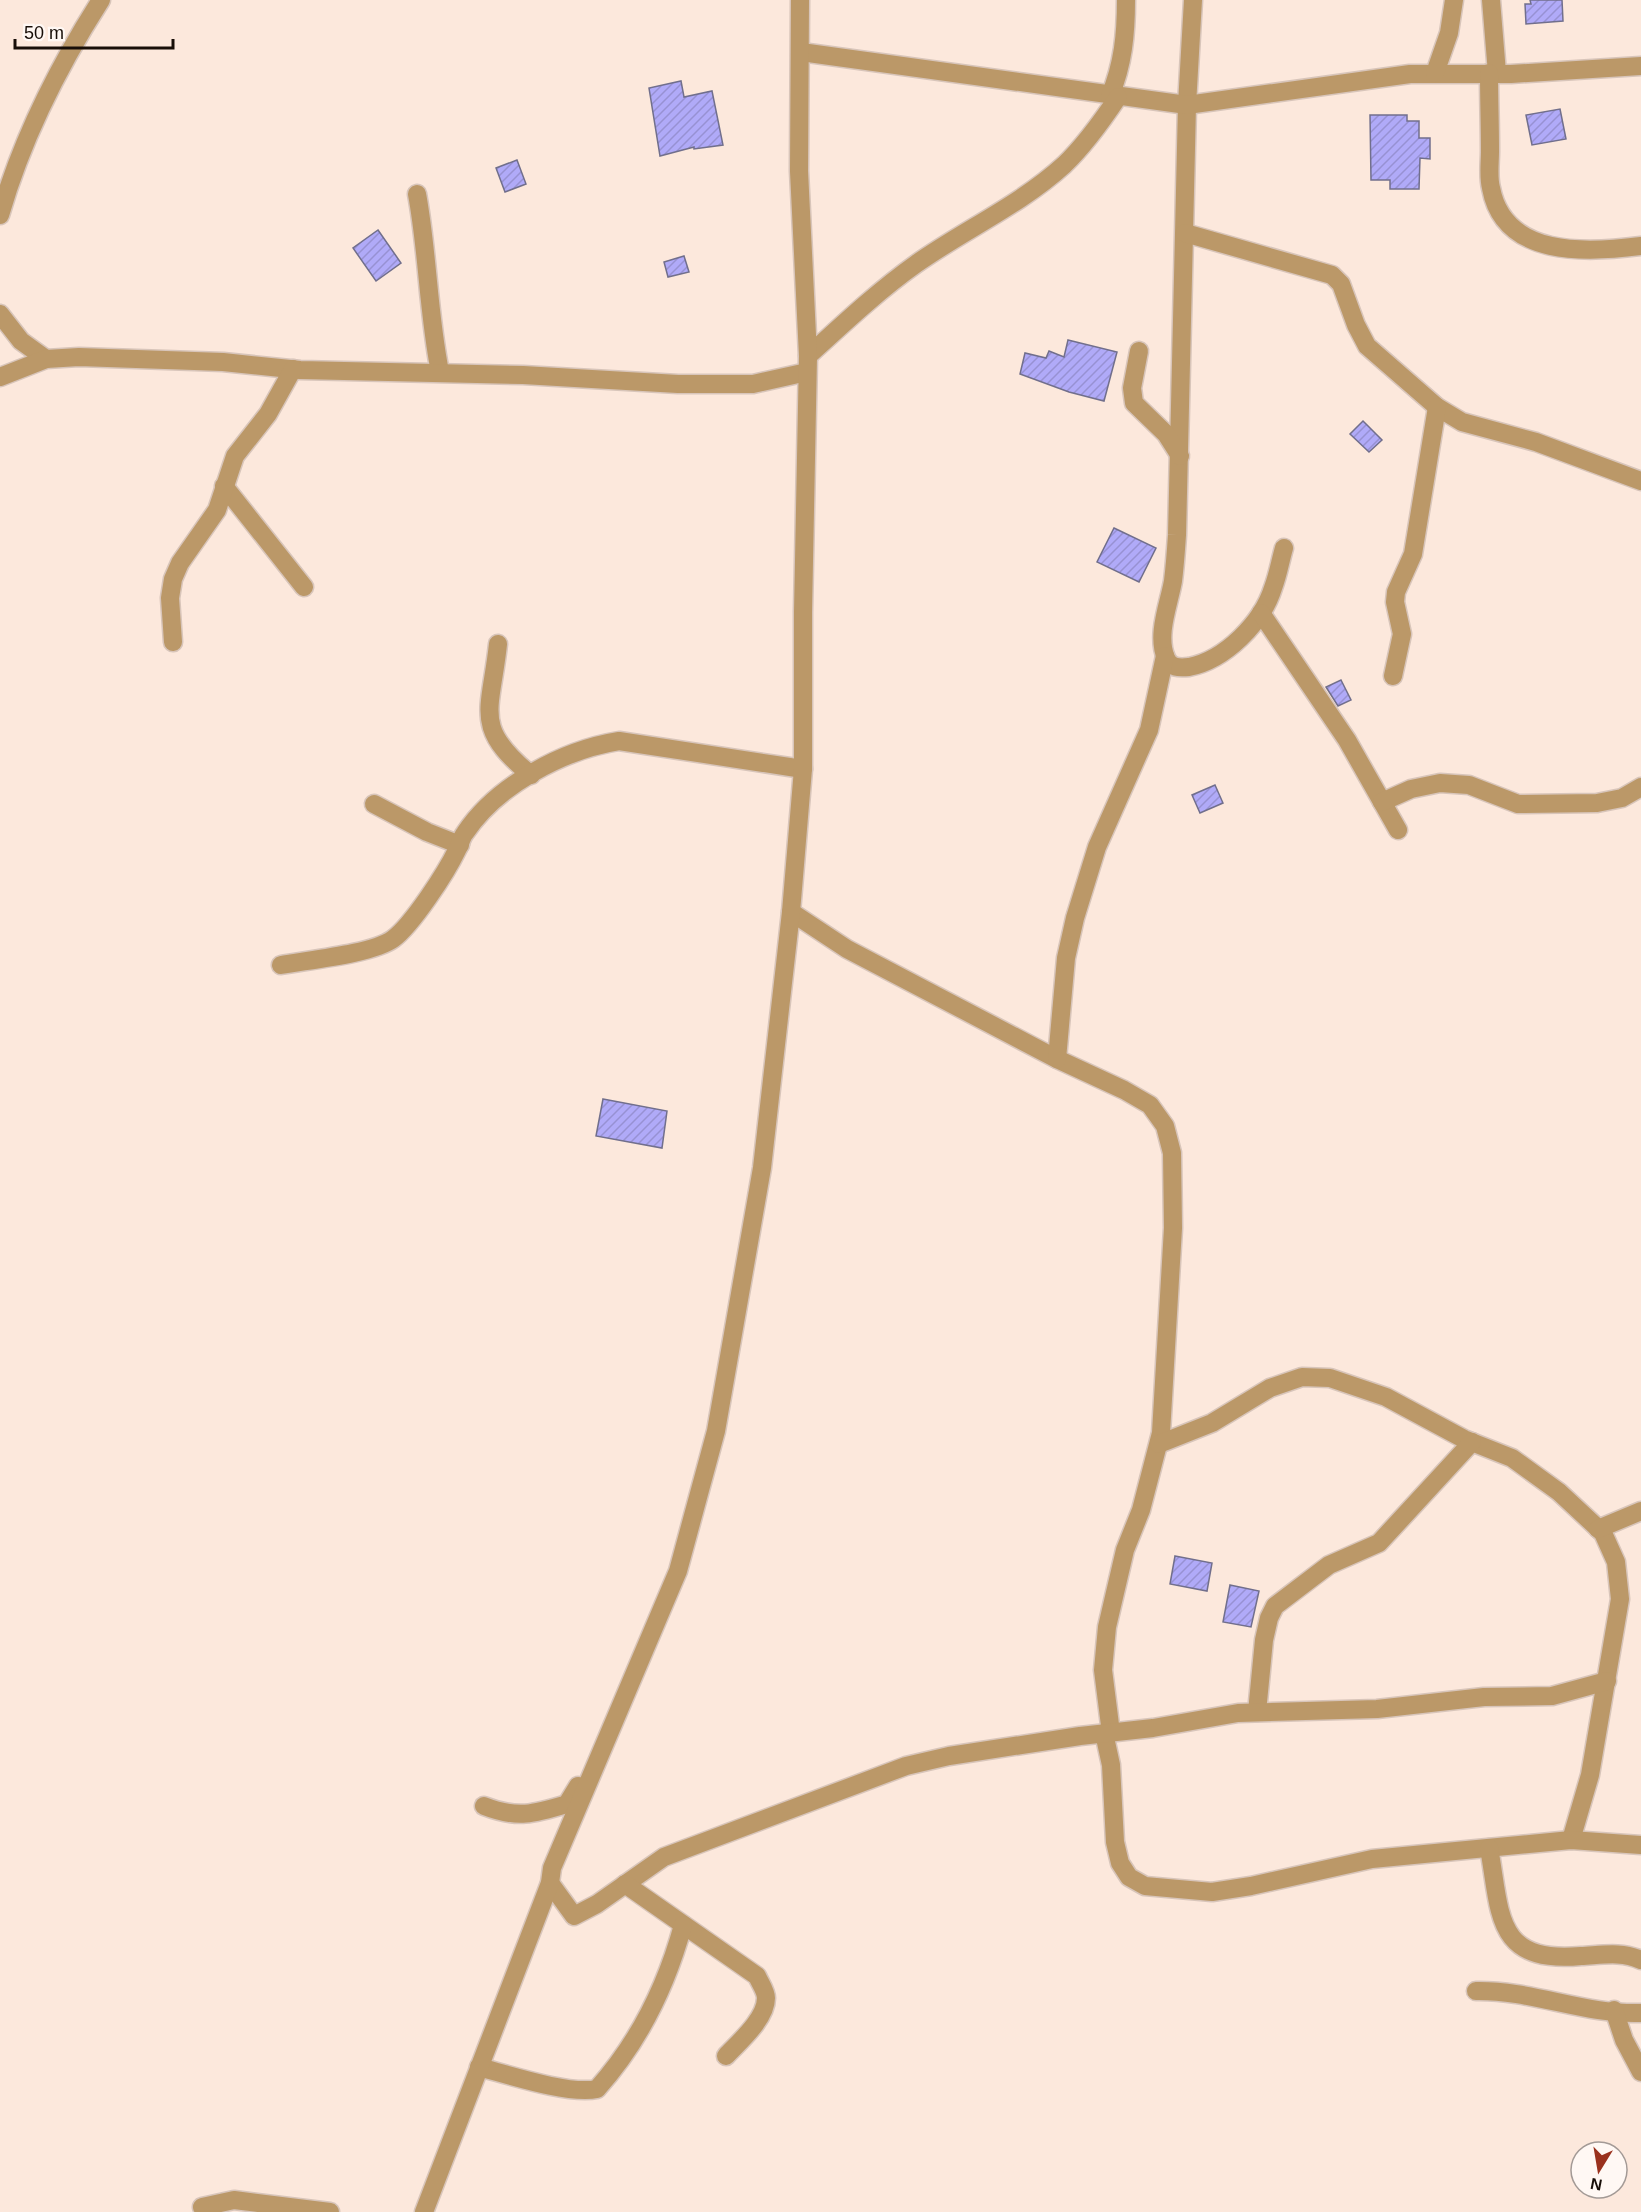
<svg xmlns="http://www.w3.org/2000/svg" width="1641" height="2212" viewBox="0 0 1641 2212" font-family="Arial,sans-serif">
	<style>
		.building { fill: url(#building-hatch); stroke: #716f8c; stroke-width: 1.5 }
		.lines { fill: none; stroke-linecap: round; stroke-linejoin: round }
		.minor-casing { stroke: #d8c5ba; stroke-width: 21 }
		.minor { stroke: #bb9868; stroke-width: 18 }
	</style>
	<defs>
		<pattern id="building-hatch" width="6" height="6" patternUnits="userSpaceOnUse" patternTransform="scale(1.5)"><rect width="6" height="6" fill="#b0aaf8"/><path d="M-1 1l2-2M0 6l6-6M5 7l2-2" fill="none" stroke="#9791d3"/></pattern>
	</defs>
	<rect width="100%" height="100%" fill="#fce8dc"/>
	<g class="building">
		<polygon points="1530,0 1562,0 1563,21 1526,24 1525,4 1531,4"/>
		<polygon points="681,81 684,97 712,91 723,145 694,149 694,147 660,156 649,88"/>
		<polygon points="1560,109 1566,139 1532,145 1526,115"/>
		<polygon points="1370,115 1407,115 1407,121 1419,121 1419,138 1430,138 1430,159 1420,158 1419,189 1390,189 1390,180 1371,180"/>
		<polygon points="517,160 526,184 505,192 496,168"/>
		<polygon points="378,230 401,263 376,281 353,248"/>
		<polygon points="684,256 689,272 668,277 664,262"/>
		<polygon points="1068,340 1117,352 1104,401 1069,392 1020,374 1025,353 1046,358 1049,351 1064,357"/>
		<polygon points="1363,421 1382,440 1369,452 1350,434"/>
		<polygon points="1114,528 1156,548 1139,582 1097,562"/>
		<polygon points="1341,680 1351,700 1338,706 1326,687"/>
		<polygon points="1215,785 1223,803 1200,813 1192,795"/>
		<polygon points="603,1099 667,1111 662,1148 596,1136"/>
		<polygon points="1175,1556 1212,1563 1207,1591 1170,1584"/>
		<polygon points="1230,1585 1259,1591 1251,1627 1223,1622"/>
	</g>
	<g class="lines">
		<defs>
			<g id="minor">
				<path d="M 1193,0 L 1187,105 L 1177,535 C 1176,550 1175,565 1173,581 C 1169,604 1156,635 1166,658 C 1170,668 1179,668 1189,667 C 1225,660 1262,623 1273,588 C 1278,575 1280,562 1284,548"/>
				<polyline points="1491,0 1497,73"/>
				<polyline points="801,52 1187,105 1410,74 1511,74 1641,66"/>
				<polyline points="1435,73 1449,33 1454,0"/>
				<path d="M 1489,73 C 1489,99 1490,125 1490,151 C 1490,163 1488,177 1491,188 C 1504,258 1587,253 1641,246"/>
				<path d="M 1110,96 C 1123,64 1126,35 1126,0"/>
				<path d="M 417,194 C 428,253 428,313 440,372"/>
				<path d="M 0,215 C 22,139 58,67 101,0"/>
				<polyline points="1185,233 1332,275 1341,284 1356,325 1367,346 1437,407 1462,422 1536,442 1641,481"/>
				<polyline points="0,314 21,341 46,359"/>
				<polyline points="1139,351 1132,388 1134,403 1166,434 1180,456"/>
				<path d="M 808,356 C 843,324 878,291 916,264 C 964,230 1020,205 1064,165 C 1085,145 1102,121 1118,97"/>
				<polyline points="0,377 46,359 79,357 223,362 300,370 523,375 678,384 753,384 807,372"/>
				<polyline points="224,486 304,587"/>
				<polyline points="1261,613 1347,740 1398,830"/>
				<polyline points="173,642 170,598 173,579 180,563 217,510 235,456 268,414 293,369"/>
				<path d="M 498,644 C 491,711 472,727 531,775"/>
				<polyline points="1393,676 1402,634 1395,602 1396,592 1413,554 1437,407"/>
				<polyline points="1382,802 1411,789 1440,783 1469,785 1518,804 1597,803 1622,798 1641,787"/>
				<polyline points="374,804 427,832 460,845"/>
				<polyline points="791,912 847,949 1057,1059 1124,1090 1150,1105 1165,1126 1172,1153 1173,1228 1161,1433 1141,1510 1125,1550 1107,1627 1103,1670 1111,1733"/>
				<path d="M 281,965 C 308,960 372,954 393,939 C 412,925 446,873 457,850 C 460,845 461,838 465,833 C 497,785 563,750 619,741 L 803,769"/>
				<polyline points="1057,1059 1066,958 1075,918 1097,847 1149,730 1165,656"/>
				<polyline points="1159,1444 1212,1423 1270,1388 1302,1377 1330,1378 1386,1397 1464,1439 1512,1458 1559,1492 1603,1533 1616,1562 1620,1599 1590,1775 1571,1840"/>
				<polyline points="1598,1529 1641,1511"/>
				<polyline points="1257,1712 1264,1640 1269,1618 1275,1606 1329,1565 1379,1543 1472,1442"/>
				<polyline points="1104,1733 1111,1765 1115,1842 1120,1863 1129,1877 1145,1886 1212,1892 1251,1886 1372,1859 1571,1840 1641,1845"/>
				<path d="M 484,1806 C 517,1819 534,1814 567,1804 L 578,1786"/>
				<path d="M 1489,1848 C 1501,1913 1494,1964 1581,1956 C 1602,1955 1622,1951 1641,1960"/>
				<polyline points="550,1883 574,1916 597,1904 664,1857 906,1766 949,1756 1080,1736 1153,1728 1238,1713 1377,1709 1484,1697 1552,1696 1607,1681"/>
				<path d="M 625,1884 L 757,1976 C 760,1983 766,1991 766,1998 C 766,2019 739,2042 726,2056"/>
				<path d="M 1476,1991 C 1532,1990 1585,2015 1641,2013"/>
				<polyline points="1614,2010 1624,2040 1641,2072"/>
				<path d="M 479,2067 C 509,2075 569,2095 597,2089 C 639,2042 667,1984 683,1925"/>
				<polyline points="202,2207 234,2200 330,2212"/>
				<polyline points="424,2212 550,1883 552,1868 678,1571 716,1431 762,1168 791,912 803,769 803,612 808,356 799,171 800,0"/>
			</g>
		</defs>
		<use href="#minor" class="minor-casing"/>
		<use href="#minor" class="minor"/>
	</g>
	<g transform="translate(1599 2170) rotate(191)"><circle r="28" fill="#fff8f4" stroke="#a39a96" stroke-width="1.5"/>
	<path d="M0-4.5L10 22L0 15L-10 22Z" fill="#9a311d"/>
	<text y="-9" font-size="16" font-weight="bold" text-anchor="middle" fill="#180e08">N</text>
	</g>
	<path d="M15 39v9h158v-9" fill="none" stroke="#180e08" stroke-width="3"/>
	<text x="24" y="39" font-size="18" fill="#180e08" stroke="#fff8f4" stroke-width="4.5" paint-order="stroke">50 m</text>
</svg>
